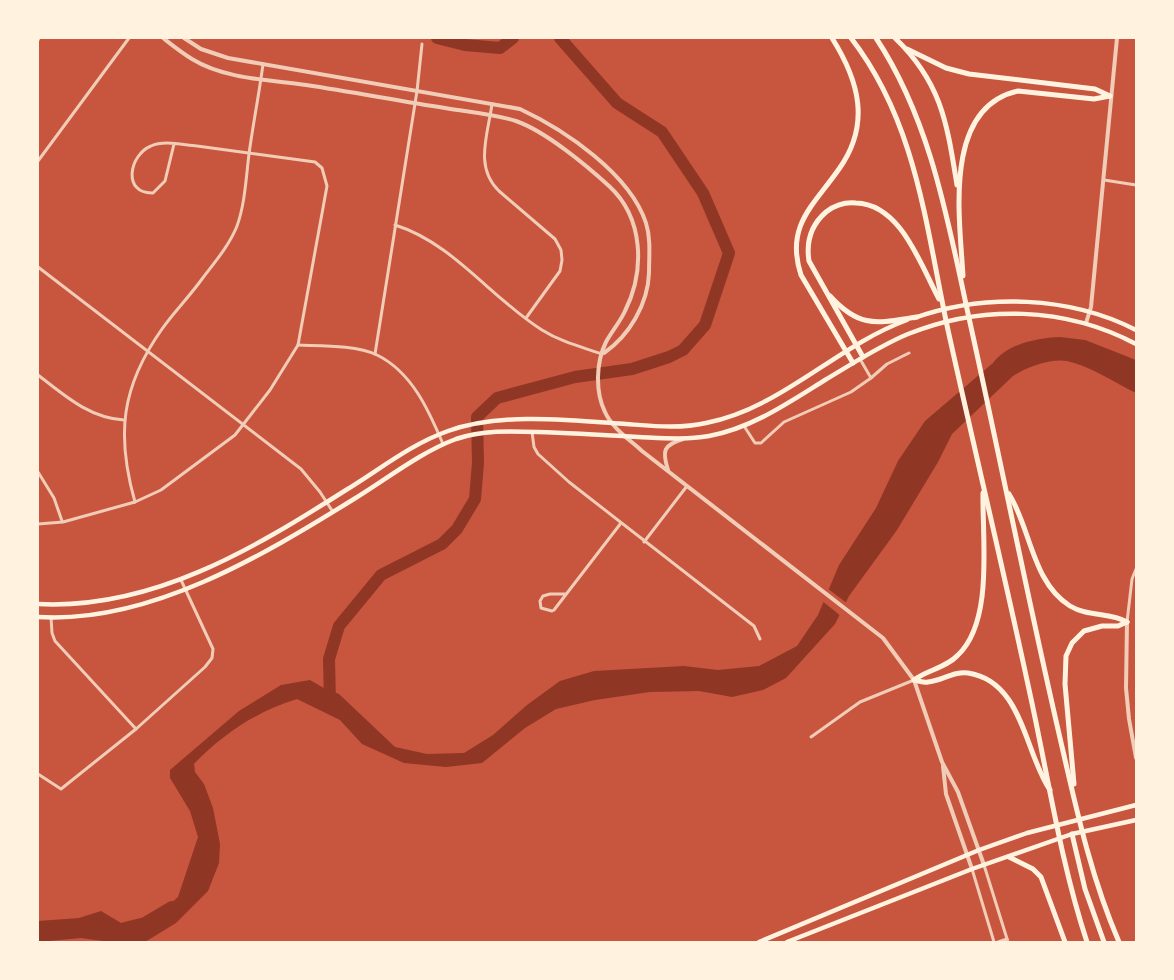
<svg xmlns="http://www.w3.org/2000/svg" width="1174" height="980" viewBox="0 0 1174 980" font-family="'PT Sans',sans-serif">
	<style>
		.water { fill: #8f3625 }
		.pier { fill: #c8553d }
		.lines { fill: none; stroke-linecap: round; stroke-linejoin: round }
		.river { stroke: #8f3625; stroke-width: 12 }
		.minor { stroke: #f1ccb7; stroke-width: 3 }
		.tertiary { stroke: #f1ccb7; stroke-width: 4 }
		.secondary { stroke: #fff3e0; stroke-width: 4.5 }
		.primary { stroke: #fff3e0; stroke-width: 4.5 }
		.motorway { stroke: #fff3e0; stroke-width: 5 }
	</style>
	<rect width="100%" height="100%" fill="#c8553d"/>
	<path class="water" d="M 1060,337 L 1085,340 L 1136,360 L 1136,393 C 1115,383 1091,366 1067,361 C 1050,358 1027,367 1013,376 L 952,434 L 938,462 L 897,530 L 849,596 L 835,624 L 786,678 L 763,690 L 732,697 L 699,691 L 650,692 L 595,700 L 556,709 L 525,728 L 482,763 L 446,767 L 404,763 L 362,744 L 340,720 L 297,699 C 257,711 223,734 194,764 L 195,772 L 204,784 L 213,808 L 220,844 L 219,863 L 208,891 L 176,923 L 145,942 L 110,942 L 81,938 L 38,942 L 38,921 L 79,918 L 101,911 L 131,929 L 155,918 L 178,897 L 198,837 L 190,811 L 170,778 L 170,770 L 239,711 L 281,685 L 310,680 L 322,687 L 339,694 L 395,747 L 427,754 L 464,753 L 493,735 L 527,705 L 560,681 L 594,671 L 684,666 L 718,670 L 759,666 L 797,646 L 818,615 L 839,565 L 876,508 L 898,461 L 925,421 L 993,363 C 1007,344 1037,338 1060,337 Z"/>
	<polygon class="pier" points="827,588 848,604 842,617 821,600"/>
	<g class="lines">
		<g class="river">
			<polyline points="437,38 465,45 500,48 513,38"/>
			<polyline points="330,705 329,659 339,626 381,575 442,544 457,529 475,499 478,463 477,417 497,398 575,377 632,369 669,357 683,350 705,325 729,253 703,193 662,132 617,103 560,38"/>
			<polyline points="113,931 145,923 172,907"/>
		</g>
		<g class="minor">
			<polyline points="38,40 39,38"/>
			<path d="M 492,104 C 488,134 474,167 499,191 L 555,239 L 561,250 L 562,260 L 560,271 L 526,318"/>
			<polyline points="38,161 129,38"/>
			<polyline points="1104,180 1136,185"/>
			<path d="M 395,225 C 453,243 491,298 542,330 C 561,342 582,347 602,354"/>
			<polyline points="38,267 301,469 320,492 333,512"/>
			<path d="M 298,345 C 321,346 356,345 377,355 C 412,372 429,411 443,444"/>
			<polyline points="375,354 417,91 422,44"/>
			<polyline points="860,359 871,378"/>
			<path d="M 38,375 C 64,395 89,418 124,420"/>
			<polyline points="744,426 755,443 761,443 784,422 851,392 871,378 887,364 909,353"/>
			<polyline points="532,432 534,447 538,454 569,482 754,626 760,639"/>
			<polyline points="38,472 54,498 62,521"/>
			<path d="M 135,502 C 116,435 121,387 162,329 C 174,312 189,297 202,279 C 214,263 229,246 237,226 C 245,204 246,178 249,154 C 253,124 259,95 263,64"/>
			<path d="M 38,524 L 63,522 L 135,502 L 161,490 L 235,435 L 270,390 L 298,345 L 327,186 L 322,168 L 315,162 C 276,157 236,151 197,146 C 183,145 164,140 151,146 C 129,155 122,194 153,193 L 165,181 L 174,144"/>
			<polyline points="644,542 687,486"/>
			<polyline points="566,594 550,594 543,596 540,601 541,608 552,611 554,610 621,523"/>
			<polyline points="51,617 52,633 55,641 136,729"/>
			<polyline points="1127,622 1132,579 1136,569"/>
			<polyline points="811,737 860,702 914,680"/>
			<polyline points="38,774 61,789 136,729 205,667 212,658 213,649 181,580"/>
			<polyline points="984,865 1008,942"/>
			<polyline points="972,869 994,942"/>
			<polyline points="998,942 1007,939"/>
		</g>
		<g class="tertiary">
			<path d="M 163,38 C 172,45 182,53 192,59 C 224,79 270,80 306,85 C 353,92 399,101 445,108 C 468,112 494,114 516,121 C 545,131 586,165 609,186 C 644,218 645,271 625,311 C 620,322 612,331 606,342 C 596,362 595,392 605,412 C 612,428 630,440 642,451 L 883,638 L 914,680 L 942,762 L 958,792 L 984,865"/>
			<path d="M 184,38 L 201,49 L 228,58 L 520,109 C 565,130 630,174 646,223 C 651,239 649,256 649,273 C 648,304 629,336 604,353"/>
			<polyline points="1086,323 1091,307 1117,38"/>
			<path d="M 668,470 C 662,451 663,445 683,439"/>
			<polyline points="1127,622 1126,688 1129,719 1136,758"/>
			<polyline points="943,766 946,794 972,869"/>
		</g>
		<g class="secondary">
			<path d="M 914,318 C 985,293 1070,296 1136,330"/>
			<path d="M 38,604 C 152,610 253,549 346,490 C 379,470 411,444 448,431 C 501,412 571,420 626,424 C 653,426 680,429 706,423 C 782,408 836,346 907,320"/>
			<path d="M 38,617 C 149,624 262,556 354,499 C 387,479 419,453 456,439 C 482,430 510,431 538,432 C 571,433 605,435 638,437 C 662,438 685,440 709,436 C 752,428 788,403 825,380 C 852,364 879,346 908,334 C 982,304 1066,307 1136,344"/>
		</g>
		<g class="primary">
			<polyline points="759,942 979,850 1027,833 1136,805"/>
			<polyline points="787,942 972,869 1072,834 1136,820"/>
		</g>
		<g class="motorway">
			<path d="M 832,38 C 859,81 871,124 839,169 C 813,206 785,226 801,275 L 853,363"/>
			<path d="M 851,38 C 917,123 926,228 948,330 C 975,452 1004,572 1030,694 C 1048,776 1061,864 1087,942"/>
			<path d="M 876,38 C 931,121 948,222 969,318 C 999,453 1026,590 1057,725 C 1074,798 1089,873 1119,942"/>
			<path d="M 895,38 C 942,83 947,124 957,185"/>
			<polyline points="907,49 946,68 969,74 1095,89 1110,96"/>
			<path d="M 963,276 C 960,220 942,108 1018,91 L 1094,99 L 1110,96"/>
			<path d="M 830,296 C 860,329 877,323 917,317"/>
			<path d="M 863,357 L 809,261 C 806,242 811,225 826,212 C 835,205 845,202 856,203 C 901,204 921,266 939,299"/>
			<path d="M 1009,494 C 1031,529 1032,582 1070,606 C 1088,617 1110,612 1127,622"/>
			<path d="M 914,680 C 927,670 946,668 958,655 C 994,621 982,538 983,493"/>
			<path d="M 914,680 C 918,681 923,683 928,682 C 942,681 953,671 968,673 C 1023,681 1025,754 1050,790"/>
			<polyline points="1074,784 1065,684 1066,656 1072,643 1084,631 1102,626 1118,626 1127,622"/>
			<polyline points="1072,834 1085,889 1104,942"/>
			<polyline points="1009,857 1033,869 1041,877 1065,942"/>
		</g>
	</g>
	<rect width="1174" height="980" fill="none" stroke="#fff3e0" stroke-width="78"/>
</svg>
